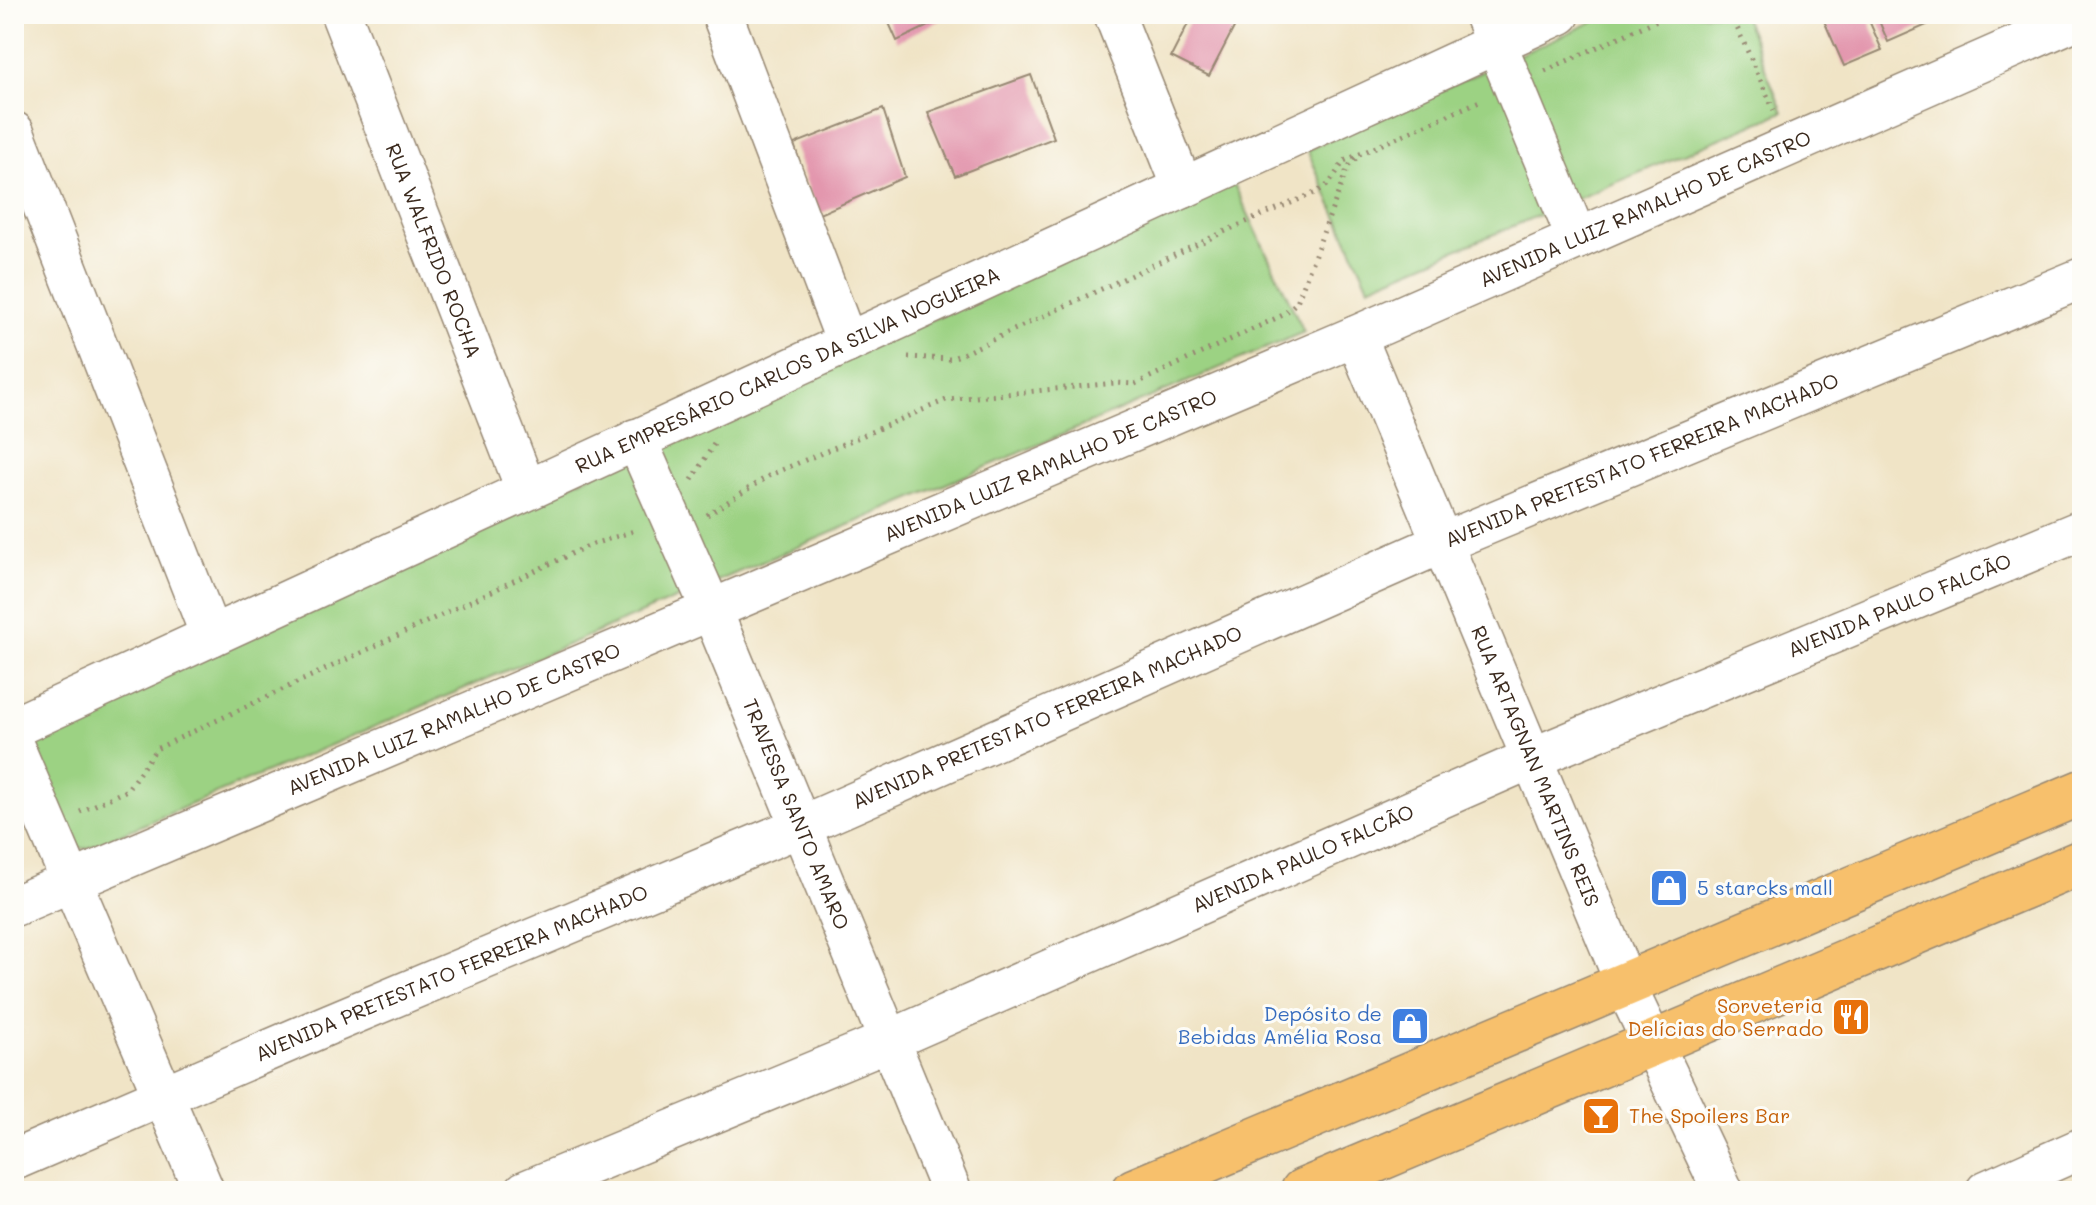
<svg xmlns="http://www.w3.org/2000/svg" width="2096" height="1205" viewBox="0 0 2096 1205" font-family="Mali,sans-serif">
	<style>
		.green { fill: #9cd283; stroke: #6c7e50; stroke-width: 2 }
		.building { fill: #e397ae }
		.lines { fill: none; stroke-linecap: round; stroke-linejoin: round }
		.minor-casing { stroke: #968772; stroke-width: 43 }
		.major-casing { stroke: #968772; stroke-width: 47 }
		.path { stroke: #968772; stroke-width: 5; stroke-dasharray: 2 6; stroke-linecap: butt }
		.minor { stroke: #fff; stroke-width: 40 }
		.major { stroke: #f7c06c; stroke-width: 44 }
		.labels { text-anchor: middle; stroke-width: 6; stroke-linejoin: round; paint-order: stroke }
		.street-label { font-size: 20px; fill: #3b2a1e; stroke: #fdfcf7 }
		.shop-label { font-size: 20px; fill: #366cbe; stroke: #fdfcf7; text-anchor: start }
		.food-label { font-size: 20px; fill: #c56008; stroke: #fdfcf7; text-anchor: end }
	</style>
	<rect width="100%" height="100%" fill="#fdfcf7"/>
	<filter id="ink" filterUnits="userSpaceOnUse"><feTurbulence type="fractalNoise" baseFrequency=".0125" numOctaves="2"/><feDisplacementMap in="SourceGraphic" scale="16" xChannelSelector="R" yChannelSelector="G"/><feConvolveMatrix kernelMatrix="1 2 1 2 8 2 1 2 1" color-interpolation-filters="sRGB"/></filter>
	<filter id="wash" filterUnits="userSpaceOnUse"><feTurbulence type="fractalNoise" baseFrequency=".006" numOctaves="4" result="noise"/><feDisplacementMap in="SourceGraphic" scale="32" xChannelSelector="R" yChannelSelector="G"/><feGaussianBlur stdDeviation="1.8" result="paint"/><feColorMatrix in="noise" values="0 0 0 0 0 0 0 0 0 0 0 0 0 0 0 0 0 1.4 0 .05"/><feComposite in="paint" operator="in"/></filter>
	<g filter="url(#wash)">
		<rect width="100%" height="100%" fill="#f0e4c6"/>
		<g class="green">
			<polygon points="1610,14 1743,14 1783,112 1369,287 1307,150"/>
			<polygon points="1233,182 1304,332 86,849 62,844 16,738"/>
		</g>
		<g id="blocks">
			<g class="building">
				<polygon points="885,14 953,14 897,41"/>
				<polygon points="1193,14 1241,14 1209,76 1171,57"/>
				<polygon points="1319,14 1343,14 1323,22"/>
				<polygon points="1821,14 1852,14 1855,21 1867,16 1882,50 1844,66"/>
				<polygon points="1876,14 1925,14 1929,24 1888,42"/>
				<polygon points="1031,75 1054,138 955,176 928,112"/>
				<polygon points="883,109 905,177 817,215 794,144"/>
			</g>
		</g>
	</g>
	<g filter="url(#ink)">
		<use href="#blocks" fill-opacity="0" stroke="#968772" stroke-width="2"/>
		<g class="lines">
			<defs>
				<g id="minor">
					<path id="s1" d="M 341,14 L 526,489"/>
					<polyline points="722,14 847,343"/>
					<polyline points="1114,14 1183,188"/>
					<polyline points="1484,14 1577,239"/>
					<polyline points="14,132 211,636"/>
					<path id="s2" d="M 1356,336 L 1635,1006 L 1723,1191"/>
					<path id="s3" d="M 636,439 L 712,611 L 951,1191"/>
					<path id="s4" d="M 14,727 L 1560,14"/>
					<polyline points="14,747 204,1191"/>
					<path id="s5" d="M 14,906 L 1356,336 L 2082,17"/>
					<path id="s6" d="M 14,1160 L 325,1026 L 799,827 L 1442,543 L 2082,278"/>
					<path id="s7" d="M 525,1191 L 890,1040 L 1532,758 L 2082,530"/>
					<polyline points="1986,1191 2082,1148"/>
				</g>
				<g id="major">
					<polyline points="1134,1191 2082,792"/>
					<polyline points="1303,1191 2082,862"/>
				</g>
			</defs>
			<use href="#minor" class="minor-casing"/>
			<use href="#major" class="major-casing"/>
			<g class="path">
				<polyline points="1731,14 1776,115"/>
				<polyline points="1545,71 1670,14"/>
				<polyline points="908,357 950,359 960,355 1230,229 1319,191 1329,184 1344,161 1482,100"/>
				<polyline points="692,480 714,444"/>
				<polyline points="707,515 770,475 946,400 1115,383 1135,384 1283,315 1297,302 1348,167 1359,155"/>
				<polyline points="80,812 127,790 156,749 590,545 637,530"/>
			</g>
			<use href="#minor" class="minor"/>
			<use href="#major" class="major"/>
		</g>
	</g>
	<defs>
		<symbol id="shop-square" viewBox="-11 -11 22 22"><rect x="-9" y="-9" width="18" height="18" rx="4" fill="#3f7fe0" stroke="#fdfcf7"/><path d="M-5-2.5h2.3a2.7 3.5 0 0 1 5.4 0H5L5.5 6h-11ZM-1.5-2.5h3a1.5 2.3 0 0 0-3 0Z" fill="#fff"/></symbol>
		<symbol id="restaurant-square" viewBox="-11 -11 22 22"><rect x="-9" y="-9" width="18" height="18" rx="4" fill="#e8710a" stroke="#fdfcf7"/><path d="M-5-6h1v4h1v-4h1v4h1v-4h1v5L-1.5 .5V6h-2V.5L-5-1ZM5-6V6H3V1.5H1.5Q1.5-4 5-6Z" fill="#fff"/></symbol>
		<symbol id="bar-square" viewBox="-11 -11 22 22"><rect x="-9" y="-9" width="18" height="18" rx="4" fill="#e8710a" stroke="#fdfcf7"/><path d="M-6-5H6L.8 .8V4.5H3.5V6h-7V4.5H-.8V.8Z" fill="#fff"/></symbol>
	</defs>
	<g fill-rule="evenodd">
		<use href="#shop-square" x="1647" y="866" width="44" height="44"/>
		<use href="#restaurant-square" x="1829" y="995" width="44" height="44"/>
		<use href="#shop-square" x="1388" y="1004" width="44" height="44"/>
		<use href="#bar-square" x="1579" y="1094" width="44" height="44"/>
	</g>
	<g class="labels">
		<g class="street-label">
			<text dy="7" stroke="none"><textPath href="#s5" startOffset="1774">AVENIDA LUIZ RAMALHO DE CASTRO</textPath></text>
			<text dy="7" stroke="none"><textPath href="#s1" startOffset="254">RUA WALFRIDO ROCHA</textPath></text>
			<text dy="7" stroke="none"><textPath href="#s4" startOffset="852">RUA EMPRESÁRIO CARLOS DA SILVA NOGUEIRA</textPath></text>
			<text dy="7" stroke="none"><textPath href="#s6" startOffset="1772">AVENIDA PRETESTATO FERREIRA MACHADO</textPath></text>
			<text dy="7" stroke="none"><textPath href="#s5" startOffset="1126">AVENIDA LUIZ RAMALHO DE CASTRO</textPath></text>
			<text dy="7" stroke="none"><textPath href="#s7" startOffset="1494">AVENIDA PAULO FALCÃO</textPath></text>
			<text dy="7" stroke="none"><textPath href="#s6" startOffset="1124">AVENIDA PRETESTATO FERREIRA MACHADO</textPath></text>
			<text dy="7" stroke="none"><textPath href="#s5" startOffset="478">AVENIDA LUIZ RAMALHO DE CASTRO</textPath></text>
			<text dy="7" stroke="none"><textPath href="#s2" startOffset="466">RUA ARTAGNAN MARTINS REIS</textPath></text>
			<text dy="7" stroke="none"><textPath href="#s3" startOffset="408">TRAVESSA SANTO AMARO</textPath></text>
			<text dy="7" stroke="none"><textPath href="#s7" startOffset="846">AVENIDA PAULO FALCÃO</textPath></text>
			<text dy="7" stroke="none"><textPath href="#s6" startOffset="476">AVENIDA PRETESTATO FERREIRA MACHADO</textPath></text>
		</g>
		<g class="shop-label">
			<text x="1697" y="895">5 starcks mall</text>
			<text x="1382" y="1021" text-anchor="end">Depósito de<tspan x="1382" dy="23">Bebidas Amélia Rosa</tspan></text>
		</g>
		<g class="food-label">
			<text x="1823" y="1013">Sorveteria<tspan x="1823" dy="23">Delícias do Serrado</tspan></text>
			<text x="1629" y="1123" text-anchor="start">The Spoilers Bar</text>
		</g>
	</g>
	<rect width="2096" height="1205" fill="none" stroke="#fdfcf7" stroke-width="48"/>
</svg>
